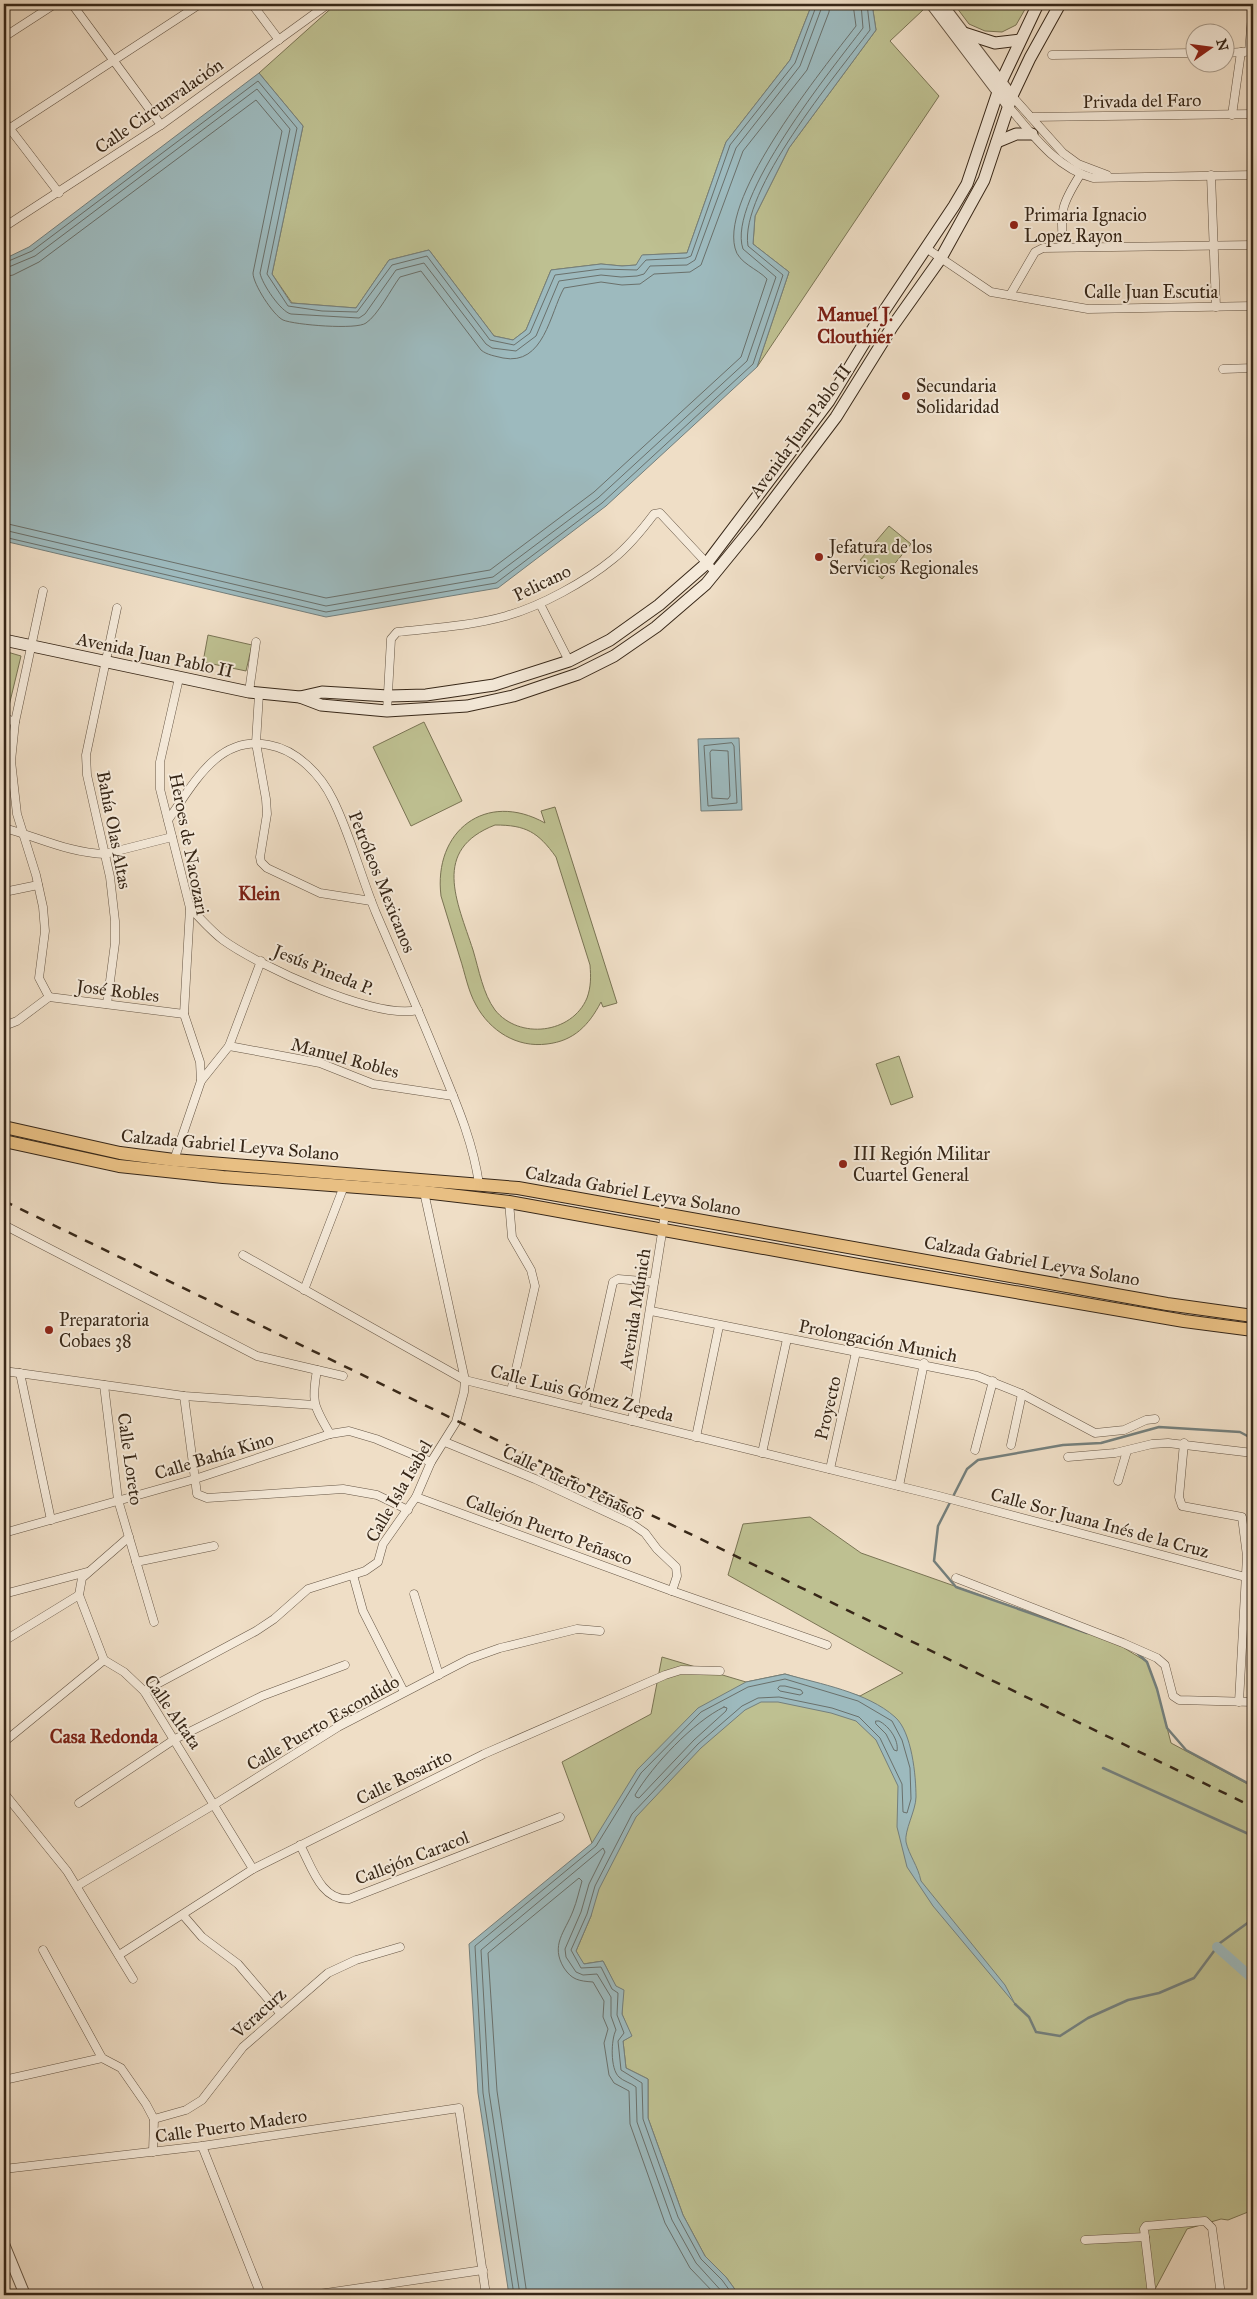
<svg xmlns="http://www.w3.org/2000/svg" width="1257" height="2299" viewBox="0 0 1257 2299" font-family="'IM FELL Great Primer',serif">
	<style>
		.green { fill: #bec091; stroke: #7a7454; fill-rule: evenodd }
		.water { fill: #9dbabe; stroke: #747f7c }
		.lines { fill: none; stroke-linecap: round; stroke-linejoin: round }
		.shore { stroke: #6a706b; stroke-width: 1 }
		.stream { stroke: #747f7c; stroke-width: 2.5 }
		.canal { stroke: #9dbabe; stroke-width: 10 }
		.minor-casing { stroke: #655544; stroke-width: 9 }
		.tertiary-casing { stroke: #655544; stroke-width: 12 }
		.secondary-casing { stroke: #372718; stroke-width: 13 }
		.primary-casing { stroke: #372718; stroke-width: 14 }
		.minor { stroke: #f5eada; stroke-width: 8 }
		.tertiary { stroke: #f5eada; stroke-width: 10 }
		.secondary { stroke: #f5eada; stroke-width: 11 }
		.primary { stroke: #e8bf83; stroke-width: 12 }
		.rail { stroke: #372718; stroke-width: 2.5; stroke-dasharray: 9 9; stroke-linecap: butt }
		.poi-dot { fill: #8f2418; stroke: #f5eada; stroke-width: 2 }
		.labels { text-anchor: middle; stroke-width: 4; stroke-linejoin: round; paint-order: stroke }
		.street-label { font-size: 18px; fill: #372718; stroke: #f5eada }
		.poi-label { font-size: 18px; fill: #372718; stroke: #f5eada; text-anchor: start }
		.neighbourhood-label { font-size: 19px; font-weight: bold; fill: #7a1f14; stroke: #f5eada }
	</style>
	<rect width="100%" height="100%" fill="#efdec6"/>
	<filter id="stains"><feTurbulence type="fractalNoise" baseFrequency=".004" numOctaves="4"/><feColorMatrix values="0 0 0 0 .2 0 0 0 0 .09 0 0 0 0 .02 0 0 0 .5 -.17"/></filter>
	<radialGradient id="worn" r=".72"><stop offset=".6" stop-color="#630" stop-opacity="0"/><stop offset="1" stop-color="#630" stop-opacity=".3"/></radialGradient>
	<g class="green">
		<polygon points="336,4 812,4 790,60 726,142 687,253 643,255 637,265 622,266 601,264 551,270 526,330 513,340 494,336 429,250 389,260 356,308 292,303 272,274 303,126 259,73"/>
		<polygon points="872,4 919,4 923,10 890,41 939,96 757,367 789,272 753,244 755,216 789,148 876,30"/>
		<polygon points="954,4 1028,4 1016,25 1002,32 985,31 969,24"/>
		<polygon points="889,526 911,544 882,579 860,560"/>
		<polygon points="208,635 252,645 246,671 203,662"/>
		<polygon points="4,651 21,656 8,710 4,709"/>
		<polygon points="424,722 462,801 411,826 373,747"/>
		<path d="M 555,807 L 617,1003 L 603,1007 L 601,1002 C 589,1025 574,1041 547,1044 C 517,1048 490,1031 476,1005 C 468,991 465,973 460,958 C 454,937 447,917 441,896 C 433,831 486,790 545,823 L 541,811 ZM 495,825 C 526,825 538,832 556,857 L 590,965 C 591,977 591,987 587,998 C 572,1034 519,1040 495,1010 C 483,994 479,970 473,950 C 457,901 431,850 495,825 Z"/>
		<polygon points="899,1056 913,1097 891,1105 876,1064"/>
		<polygon points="810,1517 861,1553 1116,1643 1147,1662 1157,1689 1171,1743 1253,1787 1253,2210 1228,2220 1221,2219 1187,2229 1152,2295 739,2295 726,2277 705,2256 683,2215 648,2118 648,2079 626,2068 623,2041 631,2036 622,2014 623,1990 616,1987 603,1961 583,1964 576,1951 591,1916 592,1843 562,1762 651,1714 662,1657 746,1682 785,1674 860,1696 903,1673 728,1575 743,1524"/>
	</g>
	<g class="water">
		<polygon points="812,4 872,4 876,30 789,148 755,216 753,244 789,272 757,367 606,506 498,588 326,617 4,541 4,259 29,247 259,73 303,126 272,274 291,303 356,308 389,260 429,250 494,336 513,340 526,330 551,270 601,264 622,266 636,265 642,255 687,253 726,142 790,60"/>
		<polygon points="739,738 742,810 701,811 698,739"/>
		<path d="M 785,1674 C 820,1684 867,1692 895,1717 C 912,1732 916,1776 916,1797 C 916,1810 904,1831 906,1842 C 909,1855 918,1866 921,1881 L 1005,1985 L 1015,2004 L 933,1906 L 907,1867 L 897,1827 L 898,1786 L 876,1740 L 856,1721 L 831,1713 L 778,1702 L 761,1702 L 745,1710 L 701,1748 L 636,1817 L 599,1889 L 591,1916 L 576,1951 L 584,1964 L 603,1961 L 616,1986 L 624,1990 L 622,2014 L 632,2036 L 623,2041 L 626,2068 L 648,2079 L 648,2118 L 683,2215 L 705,2256 L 726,2277 L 739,2295 L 509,2295 L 478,2093 L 469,1944 L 592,1843 L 637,1770 L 698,1708 L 746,1682 Z"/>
	</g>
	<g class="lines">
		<g class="shore">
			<polyline points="4,263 32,251 258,81 297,128 267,274 288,306 322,311 357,312 392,265 427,256 490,340 514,345 530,333 555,275 601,269 637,270 646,260 686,258 691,256 730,145 795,63 817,4"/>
			<path d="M 4,269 L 35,256 L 257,89 L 290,129 L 260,273 C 262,284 281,312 291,314 L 359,318 L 365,314 L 396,270 L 424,263 L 486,344 L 492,348 L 516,351 L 536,336 L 559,281 L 601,275 L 621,277 L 637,276 L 644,274 L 650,266 L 687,265 L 695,260 L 736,148 L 800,66 L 823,4"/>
			<path d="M 4,277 L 13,275 L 39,262 L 256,100 L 282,131 L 253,273 C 253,284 273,315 283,320 C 295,325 357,330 366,323 C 378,315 391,289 400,277 L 421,271 L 481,350 C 487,355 495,356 503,358 C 544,366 550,313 564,288 L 601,282 L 622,285 L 640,284 L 654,274 L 690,272 L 701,265 L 743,151 L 807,70 L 829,12 L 830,4"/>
			<path d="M 4,523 L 326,598 L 490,570 L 594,492 L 741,357 L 767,279 C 758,269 738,263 735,248 C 721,194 823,69 856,26 L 853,4"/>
			<path d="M 4,530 L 326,606 L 493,577 L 598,498 L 747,361 L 776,277 L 743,249 C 726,199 832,69 863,28 L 861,4"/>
			<path d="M 4,537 L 326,612 L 496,583 L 602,503 L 753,364 L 783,275 L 748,246 C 739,191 836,75 870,30 L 867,4"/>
			<polygon points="732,743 734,746 737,803 708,806 704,746"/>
			<polygon points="712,750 728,751 730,796 728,799 712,798 710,753"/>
			<polygon points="780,1686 785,1686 801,1690 803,1693 800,1695 780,1691 778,1689"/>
			<path d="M 724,1707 L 727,1708 L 726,1711 L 694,1740 L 639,1798 L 636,1797 L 635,1795 C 653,1765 693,1722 724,1707 Z"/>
			<path d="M 876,1721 L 879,1721 C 889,1726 899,1740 897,1751 L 894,1750 L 886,1734 L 876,1724 Z"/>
			<polyline points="514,2295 483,2093 475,1946 596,1846 641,1773 701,1712 748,1687 785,1679 858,1701 892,1721 902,1740 910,1768 911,1799 907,1813 903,1812 902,1784 880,1738 859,1717 832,1708 779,1697 758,1698 742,1706 698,1744 632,1814 595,1886 587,1914 571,1950 581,1968 601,1967 612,1989 618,1993 617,2015 624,2033 618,2041 621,2070 642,2083 643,2119 678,2217 701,2259 722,2280 733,2295"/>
			<path d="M 520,2295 L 489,2092 L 481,1950 L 603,1848 L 605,1852 L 589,1884 L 581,1912 L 565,1949 L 566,1957 L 576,1972 L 583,1975 L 597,1974 L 611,1997 L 611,2016 L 616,2030 C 611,2039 610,2069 619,2077 C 623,2081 631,2083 636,2087 L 637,2122 L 672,2220 L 696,2263 L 725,2295"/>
			<path d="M 527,2295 L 497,2091 L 488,1953 L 579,1878 L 582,1881 C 579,1891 577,1901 573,1911 C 565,1932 550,1945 564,1968 C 572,1980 579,1981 593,1982 L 604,2001 L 603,2017 L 608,2029 L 604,2043 L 609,2075 L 614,2083 L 629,2091 L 630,2124 L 665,2223 L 690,2268 L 716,2295"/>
		</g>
		<g class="stream">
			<polyline points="1087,1633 956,1587 934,1561 938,1526 967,1469 978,1460 1063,1445 1101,1443 1159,1427 1240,1432 1253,1439"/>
			<polyline points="1136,1652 1147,1662 1157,1689 1167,1728 1186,1750 1253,1786"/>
			<polyline points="1103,1768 1253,1836"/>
			<polyline points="1015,2004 1029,2017 1036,2032 1060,2036 1088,2018 1128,2000 1159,1993 1194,1978 1220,1943 1253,1919"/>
		</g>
		<polyline class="canal" points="1217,1947 1253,1979"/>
		<defs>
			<g id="minor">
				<polyline points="72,4 161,125"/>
				<polyline points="252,4 279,40"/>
				<polyline points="4,37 55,4"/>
				<polyline points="1249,52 1253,4"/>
				<polyline points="1224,53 1245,52"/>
				<polyline points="1052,55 1194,53"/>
				<polyline points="1012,96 1063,153 1078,164 1107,175"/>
				<path d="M 1009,107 C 1032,134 1056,168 1093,178 L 1253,175"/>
				<polyline points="1232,115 1241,52"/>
				<polyline points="1031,117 1253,114"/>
				<polyline points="4,121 59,193"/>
				<polyline points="4,132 200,4"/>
				<polyline points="1211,175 1216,307"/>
				<polyline points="4,227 161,125 328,4"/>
				<path d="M 1063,247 C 1061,210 1060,207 1080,175"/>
				<polyline points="926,248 991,292 1088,309 1253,306"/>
				<polyline points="1010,295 1035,252 1043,248 1253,245"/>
				<polyline points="1223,369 1253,368"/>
				<polyline points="540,604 569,661"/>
				<polyline points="249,692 256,642"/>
				<polyline points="259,694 256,743 266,799 267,814 260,857 261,862 267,868 320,893 371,901"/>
				<path d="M 387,711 L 391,639 L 397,632 C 433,628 471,626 506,616 C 541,606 585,582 613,559 C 629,546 642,530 654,514 L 660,513 L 716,573"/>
				<polyline points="4,718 15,722"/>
				<path d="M 168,820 C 193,785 218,734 269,745 C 297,750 321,775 333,800 C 350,834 361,877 376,913 C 398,964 420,1014 441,1066 C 457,1105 473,1142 479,1184"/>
				<path d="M 4,828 C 38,837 69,853 105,854 L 172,837"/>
				<polyline points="4,892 38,885"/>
				<path d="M 190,908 C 201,919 211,931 223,940 C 259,966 375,1020 418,1010"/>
				<polyline points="49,997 184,1014"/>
				<polyline points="107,1004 115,943 115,921 110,877 87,775 86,755 117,608"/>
				<polyline points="4,1026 17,1021 49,997 39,978 45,931 43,907 36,875 17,814 11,761 15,722 43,591"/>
				<polyline points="229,1046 320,1063 373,1084 453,1096"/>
				<polyline points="201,1081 229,1046 261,961"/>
				<polyline points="174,1160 201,1081 200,1062 184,1014 190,908 160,789 160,762 179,678"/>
				<polyline points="509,1202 512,1237 531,1270 535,1286 511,1391"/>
				<polyline points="4,1225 257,1356 343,1376"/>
				<polyline points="243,1255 465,1380 939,1496 1253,1579"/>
				<polyline points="304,1290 344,1186"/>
				<polyline points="651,1311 977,1376 1022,1394 1095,1433 1124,1430 1146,1420 1155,1419"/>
				<path d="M 317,1370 C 311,1403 314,1406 330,1434"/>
				<polyline points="4,1371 184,1396 314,1405"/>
				<polyline points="20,1373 51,1520"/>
				<polyline points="104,1385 118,1500 154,1622"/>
				<polyline points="184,1396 197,1494 207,1498 343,1489 377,1495 408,1510"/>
				<polyline points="585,1409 613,1282 618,1279 654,1282"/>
				<polyline points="632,1421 665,1214"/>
				<polyline points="696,1437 719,1326"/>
				<polyline points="445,1442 535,1479 632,1524 645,1533 657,1549 676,1567 677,1576 672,1591"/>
				<polyline points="1184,1443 1179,1497 1182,1506 1242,1517 1247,1556 1239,1702"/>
				<polyline points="1011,1445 1022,1394"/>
				<polyline points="975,1450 993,1381"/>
				<polyline points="762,1453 787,1339"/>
				<polyline points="1068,1457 1115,1453 1152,1444 1168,1443 1253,1453"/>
				<polyline points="830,1469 856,1352"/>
				<polyline points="1118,1481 1127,1451"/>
				<polyline points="899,1486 924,1363"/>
				<polyline points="416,1497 672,1591 827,1645"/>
				<polyline points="4,1533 195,1479 330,1434 349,1431 376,1439 431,1462"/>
				<polyline points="129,1537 82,1578 79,1595 104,1660 124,1672 144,1691 253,1869"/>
				<polyline points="136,1562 214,1546"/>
				<polyline points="353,1575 363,1611 404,1692"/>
				<polyline points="956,1578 1123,1643 1157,1658 1165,1665 1173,1696 1179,1700 1253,1702"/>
				<polyline points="4,1594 87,1572"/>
				<polyline points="414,1594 439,1675"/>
				<polyline points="4,1641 79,1595"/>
				<polyline points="144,1691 256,1631 274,1619 308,1589 365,1571 378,1562 383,1544 416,1497 431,1462 456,1422 464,1392 465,1380 424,1192"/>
				<polyline points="4,1742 104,1660"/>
				<polyline points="4,1793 67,1871 133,1979"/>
				<polyline points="79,1803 175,1739 262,1696 345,1665"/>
				<path d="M 300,1845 C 312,1867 321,1901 349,1899 L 560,1817"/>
				<polyline points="77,1886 215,1804 338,1727 469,1659 500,1648 577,1629 600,1631"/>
				<polyline points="183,1915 202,1937 238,1964 280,2013"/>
				<polyline points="43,1950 102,2058 121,2068 146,2104 154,2119 153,2152"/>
				<polyline points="119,1955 253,1869 484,1754 665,1675 681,1670 720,1671"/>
				<polyline points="4,2080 102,2058"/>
				<polyline points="154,2119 186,2110 202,2100 243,2047 328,1973 356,1960 400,1947"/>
				<polyline points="202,2146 261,2295"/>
				<polyline points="4,2169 202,2146 459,2108 486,2295"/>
				<polyline points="1085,2240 1145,2237"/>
				<polyline points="312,2295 483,2270"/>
				<polyline points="1152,2295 1144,2229 1146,2226 1205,2221 1212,2228 1221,2295"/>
			</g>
			<g id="tertiary">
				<polyline points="931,4 1009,107"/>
				<polyline points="942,4 1012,96"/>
				<polyline points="4,2244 25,2295"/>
			</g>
			<g id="secondary">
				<polyline points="964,33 995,43 1020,40"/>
				<polyline points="997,142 1016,134 1032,134"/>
				<polyline points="4,640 249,692 300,697 322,692 388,696 426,695 494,685 569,661 610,640 659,605 707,563 829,401 880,317 954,206 967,184 1002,80 1038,4"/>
				<polyline points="300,697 321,705 387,711 467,706 513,696 578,674 614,656 656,627 706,584 755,524 836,417 892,327 941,258 984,180 1012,96 1030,58 1060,4"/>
			</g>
			<g id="primary">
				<polyline points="4,1127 120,1153 174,1160 518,1188 1167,1304 1253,1316"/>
				<polyline points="4,1141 119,1166 223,1177 424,1192 509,1202 858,1265 1184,1321 1253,1330"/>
			</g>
		</defs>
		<use href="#minor" class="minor-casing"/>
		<use href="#tertiary" class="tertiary-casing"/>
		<use href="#secondary" class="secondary-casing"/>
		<use href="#primary" class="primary-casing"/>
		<use href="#minor" class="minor"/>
		<use href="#tertiary" class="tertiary"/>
		<use href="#secondary" class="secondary"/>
		<use href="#primary" class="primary"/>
		<polyline class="rail" points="4,1201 1253,1807"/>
	</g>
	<g class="poi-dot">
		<circle cx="1014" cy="225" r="5"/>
		<circle cx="906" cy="396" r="5"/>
		<circle cx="819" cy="557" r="5"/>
		<circle cx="843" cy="1164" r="5"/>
		<circle cx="49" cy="1330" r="5"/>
	</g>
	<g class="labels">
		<g class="street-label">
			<text transform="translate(1142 101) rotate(-1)" y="6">Privada del Faro</text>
			<text transform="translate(159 106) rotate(-35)" y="6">Calle Circunvalación</text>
			<text x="1151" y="298">Calle Juan Escutia</text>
			<text transform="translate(800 431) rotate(-54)" y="6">Avenida Juan Pablo II</text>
			<text transform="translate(542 583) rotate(-26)" y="6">Pelicano</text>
			<text transform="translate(155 655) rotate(12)" y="6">Avenida Juan Pablo II</text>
			<text transform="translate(114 830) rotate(79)" y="6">Bahía Olas Altas</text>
			<text transform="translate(189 844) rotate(79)" y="6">Heroes de Nacozari</text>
			<text transform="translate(382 882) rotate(68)" y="6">Petróleos Mexicanos</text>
			<text transform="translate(324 970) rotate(22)" y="6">Jesús Pineda P.</text>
			<text transform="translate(118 991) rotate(7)" y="6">José Robles</text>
			<text transform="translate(345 1058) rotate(15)" y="6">Manuel Robles</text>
			<text transform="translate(230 1145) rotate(5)" y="6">Calzada Gabriel Leyva Solano</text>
			<text transform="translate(633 1191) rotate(10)" y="6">Calzada Gabriel Leyva Solano</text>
			<text transform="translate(1032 1261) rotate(10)" y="6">Calzada Gabriel Leyva Solano</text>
			<text transform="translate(635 1309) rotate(-81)" y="6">Avenida Múnich</text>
			<text transform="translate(878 1341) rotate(11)" y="6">Prolongación Munich</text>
			<text transform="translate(582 1393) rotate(14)" y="6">Calle Luis Gómez Zepeda</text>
			<text transform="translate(828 1408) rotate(-77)" y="6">Proyecto</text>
			<text transform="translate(214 1456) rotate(-17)" y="6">Calle Bahía Kino</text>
			<text transform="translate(130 1459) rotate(82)" y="6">Calle Loreto</text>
			<text transform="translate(573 1483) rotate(25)" y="6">Calle Puerto Peñasco</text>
			<text transform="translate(399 1491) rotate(-60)" y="6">Calle Isla Isabel</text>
			<text transform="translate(1100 1523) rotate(15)" y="6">Calle Sor Juana Inés de la Cruz</text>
			<text transform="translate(549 1530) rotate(20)" y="6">Callejón Puerto Peñasco</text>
			<text transform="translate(173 1712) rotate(55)" y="6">Calle Altata</text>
			<text transform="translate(323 1723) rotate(-30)" y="6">Calle Puerto Escondido</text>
			<text transform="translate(404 1777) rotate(-26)" y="6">Calle Rosarito</text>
			<text transform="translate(412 1858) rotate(-21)" y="6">Callejón Caracol</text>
			<text transform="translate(259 2013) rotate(-42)" y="6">Veracurz</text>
			<text transform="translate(231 2126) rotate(-8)" y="6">Calle Puerto Madero</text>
		</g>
		<g class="poi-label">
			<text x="1024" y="221">Primaria Ignacio<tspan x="1024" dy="21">Lopez Rayon</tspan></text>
			<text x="916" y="392">Secundaria<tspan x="916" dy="21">Solidaridad</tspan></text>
			<text x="829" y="553">Jefatura de los<tspan x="829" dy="21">Servicios Regionales</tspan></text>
			<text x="853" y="1160">III Región Militar<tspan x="853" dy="21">Cuartel General</tspan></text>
			<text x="59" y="1326">Preparatoria<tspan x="59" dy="21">Cobaes 38</tspan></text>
		</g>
		<g class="neighbourhood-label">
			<text x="855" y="321">Manuel J.<tspan x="855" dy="22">Clouthier</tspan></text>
			<text x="259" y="900">Klein</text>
			<text x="104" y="1743">Casa Redonda</text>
		</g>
	</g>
	<rect width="1257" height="2299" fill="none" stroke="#efdec6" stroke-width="20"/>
	<rect x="5" y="5" width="1247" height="2289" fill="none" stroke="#372718" stroke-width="2.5"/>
	<rect x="10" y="10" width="1237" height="2279" fill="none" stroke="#372718"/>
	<g transform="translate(1210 48) rotate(76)"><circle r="24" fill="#f5eada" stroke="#a99c8c"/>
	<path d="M0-4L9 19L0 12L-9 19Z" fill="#8f2418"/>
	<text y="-8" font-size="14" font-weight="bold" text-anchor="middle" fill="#372718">N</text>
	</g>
	<rect width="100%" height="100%" filter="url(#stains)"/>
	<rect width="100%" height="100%" fill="url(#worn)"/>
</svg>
